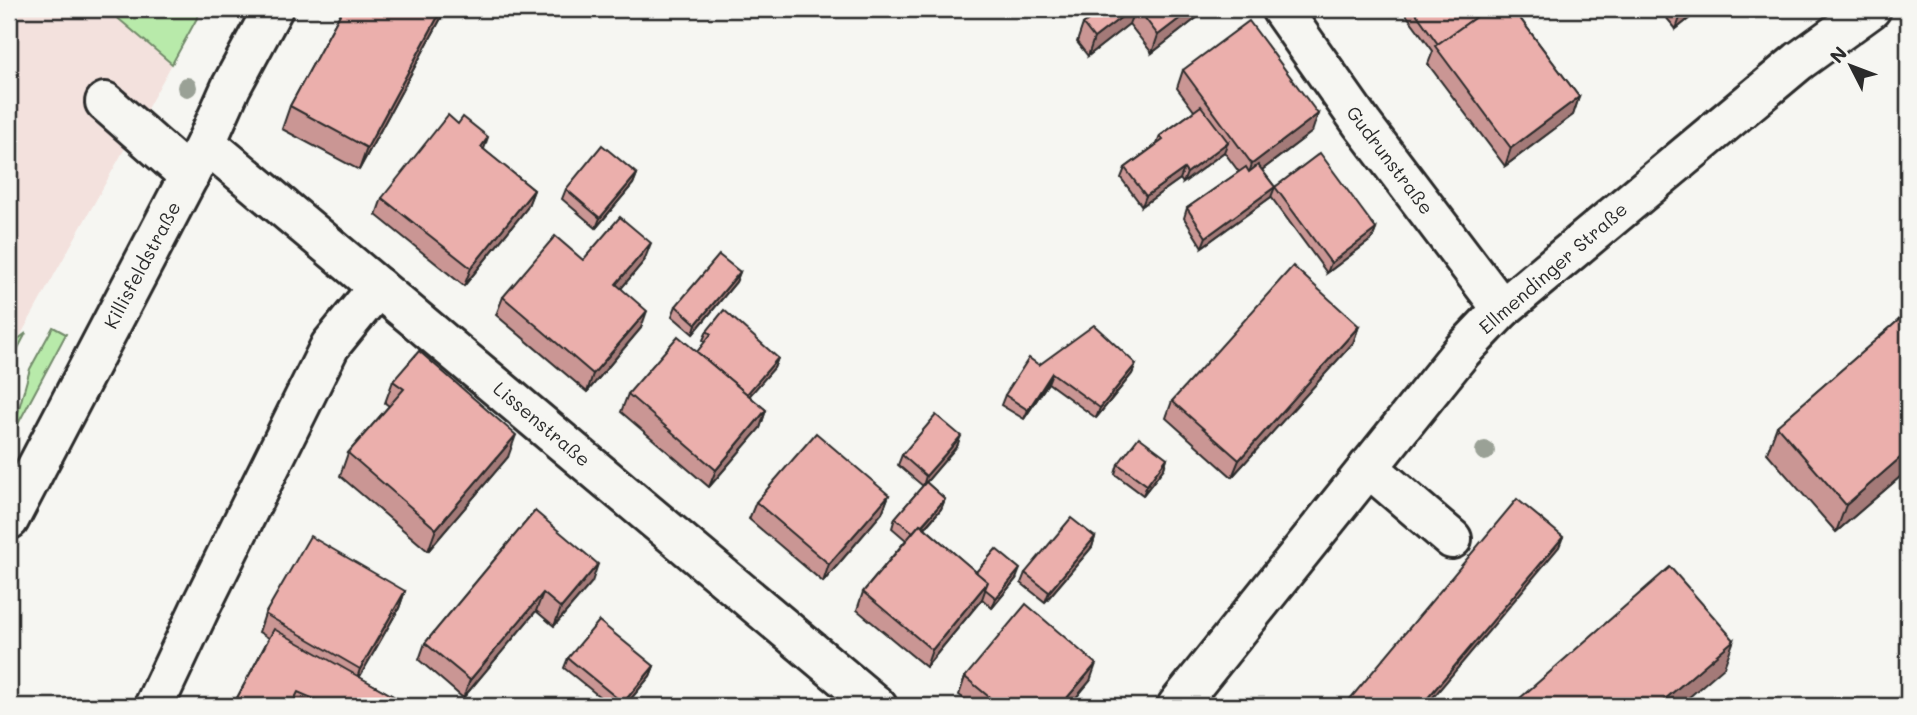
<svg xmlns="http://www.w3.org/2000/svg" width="1917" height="715" viewBox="0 0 1917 715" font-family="Mali,sans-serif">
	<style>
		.built { fill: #f3e1dd }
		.green { fill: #b8eaaa; stroke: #728a6a; stroke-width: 2 }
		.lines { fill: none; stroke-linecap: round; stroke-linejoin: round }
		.minor-casing { stroke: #2b2b2b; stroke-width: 44 }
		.major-casing { stroke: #2b2b2b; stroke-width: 44 }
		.minor { stroke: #f6f6f2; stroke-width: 38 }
		.major { stroke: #f6f6f2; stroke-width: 38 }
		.tree { fill: #9aa196 }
		.wall { fill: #ca9694; stroke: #2b2b2b; stroke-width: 2 }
		.shaded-wall { fill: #a47a78; stroke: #2b2b2b; stroke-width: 2 }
		.building { fill: #ebafac; stroke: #2b2b2b; stroke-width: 2 }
		.labels { text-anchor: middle; stroke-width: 7; stroke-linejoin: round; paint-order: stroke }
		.street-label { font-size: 19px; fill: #2b2b2b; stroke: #f6f6f2 }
	</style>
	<rect width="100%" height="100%" fill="#f6f6f2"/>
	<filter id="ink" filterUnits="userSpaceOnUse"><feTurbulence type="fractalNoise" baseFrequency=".0143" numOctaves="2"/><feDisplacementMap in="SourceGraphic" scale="14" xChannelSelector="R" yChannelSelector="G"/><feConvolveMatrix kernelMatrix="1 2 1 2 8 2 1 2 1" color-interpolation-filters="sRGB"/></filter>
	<g filter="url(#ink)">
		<polygon class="built" points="9,9 107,9 172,64 9,356"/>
		<g class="green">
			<polygon points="107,9 202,9 172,64"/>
			<polygon points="53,327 66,334 11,437 30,369"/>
			<polygon points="26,333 16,352 9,373 9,346"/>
		</g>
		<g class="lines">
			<defs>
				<g id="minor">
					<polyline points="1281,9 1362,124 1502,309"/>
					<polyline points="105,102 189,176"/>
					<polyline points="206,143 877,706"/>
					<polyline points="1368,467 1452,539"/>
					<polyline points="154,706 202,604 330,346 378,287"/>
					<polyline points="1177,706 1462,351 1502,309 1799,61 1871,9"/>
				</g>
				<polyline id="major" points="9,520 206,143 231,87 273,9"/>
			</defs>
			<use href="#minor" class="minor-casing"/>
			<use href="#major" class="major-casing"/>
			<use href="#minor" class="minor"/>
			<use href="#major" class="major"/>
		</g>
		<g class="tree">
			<circle cx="187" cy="87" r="10"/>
			<circle cx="1485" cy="451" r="10"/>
		</g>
		<g class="wall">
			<polygon points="343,9 446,9 359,170 282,129 290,106"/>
			<polygon points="1103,9 1208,9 1152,53 1129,24 1088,56 1077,42 1083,24"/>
			<polygon points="1387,9 1399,9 1392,14"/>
			<polygon points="1402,9 1513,9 1579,97 1573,115 1505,166 1428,64 1433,51"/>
			<polygon points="1659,9 1701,9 1676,29"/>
			<polygon points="1183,70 1312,132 1262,170 1275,187 1376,229 1372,239 1327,273 1271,197 1202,247 1184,218 1187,208 1239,172 1224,152 1183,183 1180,179 1142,206 1121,178 1125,168 1157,144 1160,136 1194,111 1177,88"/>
			<polygon points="484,150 534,190 527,208 464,286 376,215 382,198"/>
			<polygon points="637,174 633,184 596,228 562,199 566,189"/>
			<polygon points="583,260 644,261 621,288 641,328 587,392 496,315 503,297"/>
			<polygon points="740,272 736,282 693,334 672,316 676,306"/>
			<polygon points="1908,312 1908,470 1836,532 1767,453 1777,426"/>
			<polygon points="1359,326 1353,343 1232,477 1166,418 1172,401"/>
			<polygon points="707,331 778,358 774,368 749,396 766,410 760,428 709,487 621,412 628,394 697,352 705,342 703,340"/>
			<polygon points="1136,364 1132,374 1096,418 1048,383 1024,419 1001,405 1005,395 1039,365"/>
			<polygon points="393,381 508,457 428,551 340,476 348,453 389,406 385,403"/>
			<polygon points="957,446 926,482 945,499 941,509 925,528 976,572 1016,579 992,608 982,599 926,667 857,610 863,592 906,540 892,528 895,518 923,486 898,465 902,455"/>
			<polygon points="1167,458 1164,468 1143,495 1115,474 1118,464"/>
			<polygon points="889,495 882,513 823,582 749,519 756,502"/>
			<polygon points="535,511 592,582 554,626 536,611 463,698 419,660 425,643"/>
			<polygon points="1095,537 1092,547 1045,602 1021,583 1025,573"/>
			<polygon points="405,591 399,608 359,677 402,701 400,706 304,706 295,702 292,706 234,706 237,698 269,638 259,632 265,614"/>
			<polygon points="568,658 654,666 650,676 625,706 611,706 564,668"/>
			<polygon points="965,677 1090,681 1069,706 973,706 959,695"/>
		</g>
		<g class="shaded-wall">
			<polygon points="442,9 446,9 359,170 367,148"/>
			<polygon points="1132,9 1135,9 1129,24 1088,56 1094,38"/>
			<polygon points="1192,9 1208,9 1152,53 1158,35"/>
			<polygon points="1686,9 1701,9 1676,29 1682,12"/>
			<polygon points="1579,97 1573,115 1505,166 1511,148"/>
			<polygon points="1318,114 1312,132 1246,182 1252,164"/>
			<polygon points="488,137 482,155 481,147"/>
			<polygon points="1228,142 1224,152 1183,183 1187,173"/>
			<polygon points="1184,169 1180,179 1142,206 1146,196"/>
			<polygon points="637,174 633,184 596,228 600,218"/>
			<polygon points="1275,187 1271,197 1202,247 1206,237"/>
			<polygon points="534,190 527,208 464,286 471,268"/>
			<polygon points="1376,229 1372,239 1327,273 1331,263"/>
			<polygon points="651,243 644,261 610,302 616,284"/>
			<polygon points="740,272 736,282 693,334 696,324"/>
			<polygon points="647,311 641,328 587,392 593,374"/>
			<polygon points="1359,326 1353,343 1232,477 1239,460"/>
			<polygon points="778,358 774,368 738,409 742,399"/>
			<polygon points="1136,364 1132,374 1096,418 1100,408"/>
			<polygon points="1052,373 1048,383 1024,419 1028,410"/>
			<polygon points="766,410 760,428 709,487 716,470"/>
			<polygon points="516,435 508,457 428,551 436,529"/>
			<polygon points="961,436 957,446 923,486 926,476"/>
			<polygon points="1908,451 1908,470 1836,532 1846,505"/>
			<polygon points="1167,458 1164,468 1143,495 1147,485"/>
			<polygon points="889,495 882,513 823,582 829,564"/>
			<polygon points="945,499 941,509 911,543 915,534"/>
			<polygon points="1095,537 1092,547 1045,602 1049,592"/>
			<polygon points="1563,537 1559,547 1426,706 1421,706"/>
			<polygon points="598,564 592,582 554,626 561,608"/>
			<polygon points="1020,569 1016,579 992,608 996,598"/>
			<polygon points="988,582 982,599 926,667 932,650"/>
			<polygon points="405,591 399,608 354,687 360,669"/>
			<polygon points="543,593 536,611 463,698 470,680"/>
			<polygon points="1734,640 1724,667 1679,706 1657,706"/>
			<polygon points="1096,664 1090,681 1069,706 1060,706"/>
			<polygon points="654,666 650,676 625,706 622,706 623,703"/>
		</g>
		<g class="building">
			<polygon points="343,9 442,9 367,148 290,106"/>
			<polygon points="1103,9 1132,9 1094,38 1083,24"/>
			<polygon points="1138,9 1192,9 1158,35"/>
			<polygon points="1413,9 1487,9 1438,44"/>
			<polygon points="1487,9 1513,9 1579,97 1511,148 1435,46"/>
			<polygon points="1249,21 1318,114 1252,164 1183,70"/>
			<polygon points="1201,106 1228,142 1187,173 1184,169 1146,196 1125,168 1163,140 1160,136"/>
			<polygon points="448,115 458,124 463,117 488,137 481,147 534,190 471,268 382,198"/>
			<polygon points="602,145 637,174 600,218 566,189"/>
			<polygon points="1320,153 1376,229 1331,263 1275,187 1206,237 1187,208 1246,167 1249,172 1258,165 1275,187"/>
			<polygon points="620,217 651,243 616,284 647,311 593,374 503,297 555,236 583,260"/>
			<polygon points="719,255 740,272 696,324 676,306"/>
			<polygon points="1293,266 1359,326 1239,460 1172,401"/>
			<polygon points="724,310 778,358 747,394 697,352 711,334 707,331"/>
			<polygon points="1908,312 1908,451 1846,505 1777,426"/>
			<polygon points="1094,325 1136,364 1100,408 1052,373 1028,410 1005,395 1029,358 1039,365"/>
			<polygon points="678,336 766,410 716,470 628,394"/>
			<polygon points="419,351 516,435 436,529 348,453 404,389 393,381"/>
			<polygon points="936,415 961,436 926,476 902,455"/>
			<polygon points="816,433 889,495 829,564 756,502"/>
			<polygon points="1139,437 1167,458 1147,485 1118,464"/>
			<polygon points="926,482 945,499 922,525 920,524 913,532 895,518"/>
			<polygon points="1517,499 1563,537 1421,706 1344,706"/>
			<polygon points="535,511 598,564 561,608 543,593 470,680 425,643"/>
			<polygon points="1071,518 1095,537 1049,592 1025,573"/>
			<polygon points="920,524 988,582 932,650 863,592"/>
			<polygon points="310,536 405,591 360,669 265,614"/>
			<polygon points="996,549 1020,569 996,598 985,589 988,582 976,572"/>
			<polygon points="1670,567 1734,640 1657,706 1511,706"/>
			<polygon points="1026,604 1096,664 1060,706 1000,706 965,677"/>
			<polygon points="599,621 654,666 623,703 568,658"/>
			<polygon points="274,629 402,701 399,706 330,706 298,692 291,706 258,706 237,698"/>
		</g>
	</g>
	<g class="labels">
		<g class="street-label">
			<text transform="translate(1390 160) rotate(53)" y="7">Gudrunstraße</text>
			<text transform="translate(142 265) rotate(-62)" y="7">Killisfeldstraße</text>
			<text transform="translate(1553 268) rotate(-41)" y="7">Ellmendinger Straße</text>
			<text transform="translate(542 424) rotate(40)" y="7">Lissenstraße</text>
		</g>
	</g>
	<rect width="1917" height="715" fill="none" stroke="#f6f6f2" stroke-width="35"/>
	<rect x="18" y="18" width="1882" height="680" fill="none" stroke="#2b2b2b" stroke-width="2.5" filter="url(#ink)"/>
	<g transform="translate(1851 66) rotate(312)" stroke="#f6f6f2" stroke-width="5" paint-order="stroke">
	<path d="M0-5L12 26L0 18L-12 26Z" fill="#2b2b2b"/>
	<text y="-10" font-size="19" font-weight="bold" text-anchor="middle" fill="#2b2b2b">N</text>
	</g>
</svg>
